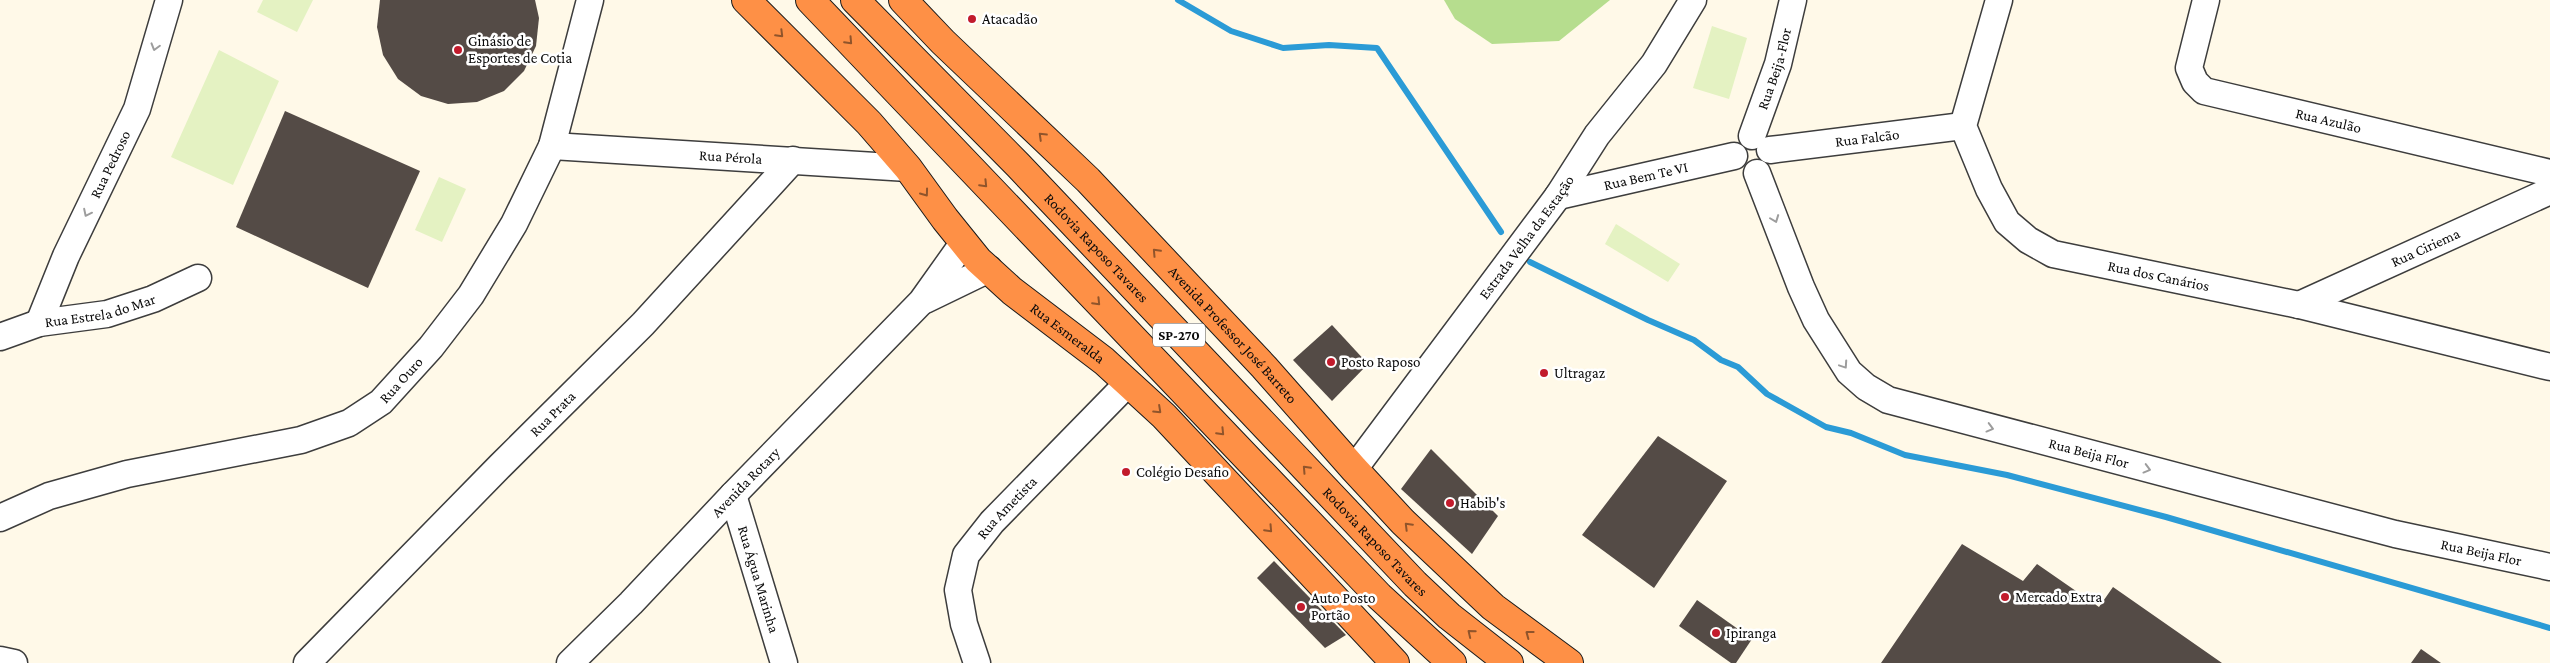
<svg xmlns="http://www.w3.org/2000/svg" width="2550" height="663" viewBox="0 0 2550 663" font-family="'Crimson Pro',serif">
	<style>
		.forest { fill: #b6dd8e }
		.pitch { fill: #e4f2c2 }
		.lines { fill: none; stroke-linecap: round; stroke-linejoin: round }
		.stream { stroke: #2b9bd6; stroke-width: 6 }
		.building { fill: #544b46 }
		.minor-casing { stroke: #3d3d3d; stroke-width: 29 }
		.highway-casing { stroke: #1b1b1b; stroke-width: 30 }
		.minor { stroke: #fff; stroke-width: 26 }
		.highway { stroke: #fe9046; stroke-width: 28 }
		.oneway { stroke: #90542b }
		.oneway2 { stroke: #9d9d9d }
		.poi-dot { fill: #c21b2c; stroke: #fff; stroke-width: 2 }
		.labels { text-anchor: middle; stroke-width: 5; stroke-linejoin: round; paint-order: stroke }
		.shield { fill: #fff; stroke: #545454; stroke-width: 1 }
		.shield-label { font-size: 14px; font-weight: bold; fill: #0a0a0a }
		.poi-label { font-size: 15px; fill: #0a0a0a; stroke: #fff; text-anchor: start }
		.street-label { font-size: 15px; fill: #0a0a0a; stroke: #fff }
	</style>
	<rect width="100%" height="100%" fill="#fff9e8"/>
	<polygon class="forest" points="1444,0 1610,0 1559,41 1492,44 1455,19"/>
	<g class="pitch">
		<polygon points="263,0 313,0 297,32 257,12"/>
		<polygon points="1712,26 1747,38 1729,99 1693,88"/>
		<polygon points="219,50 279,81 233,185 171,157"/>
		<polygon points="439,177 466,189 442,242 415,230"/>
		<polygon points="1616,224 1680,264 1668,282 1605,244"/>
	</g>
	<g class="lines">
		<g class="stream">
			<polyline points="1178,0 1231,31 1283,48 1329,45 1377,48 1501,232"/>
			<polyline points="1530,262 1648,320 1694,340 1721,360 1738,367 1767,394 1826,427 1851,433 1905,455 2007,475 2166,517 2550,628"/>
		</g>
	</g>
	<g class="building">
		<polygon points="380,0 535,0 539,18 536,46 524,71 504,91 477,102 448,104 421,96 398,79 383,55 377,27"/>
		<polygon points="285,111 420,171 368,288 236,227"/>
		<polygon points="1332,325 1368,364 1332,401 1293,360"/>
		<polygon points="1658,436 1727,481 1654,588 1582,535"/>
		<polygon points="1431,449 1498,516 1472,554 1401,489"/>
		<polygon points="1962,544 2023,581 2037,564 2099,607 2113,587 2222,663 1881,663"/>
		<polygon points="1274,561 1346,635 1325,648 1257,578"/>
		<polygon points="1697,600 1752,639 1736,663 1731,663 1679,626"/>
		<polygon points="2421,649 2441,663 2411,663"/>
	</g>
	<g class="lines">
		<defs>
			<g id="minor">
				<path id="s1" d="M 1999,0 L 1963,126 L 1989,189 L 2007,222 L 2028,240 L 2053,254 L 2299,305 L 2550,367"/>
				<path id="s2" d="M 2206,0 L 2189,68 L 2195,82 L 2204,91 L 2550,173"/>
				<path id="s3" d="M 1752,136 L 1778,64 L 1793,0"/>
				<path id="s4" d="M 552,146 L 908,168"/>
				<path id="s5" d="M 1770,150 L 1963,126"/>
				<path id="s6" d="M 1757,173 L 1801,287 L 1816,320 L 1849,372 L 1866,387 L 1888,400 L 2395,534 L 2550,567"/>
				<path id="s7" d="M 1558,196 L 1734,156"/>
				<polyline points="925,300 989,269"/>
				<path id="s8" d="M 2299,305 L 2550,191"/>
				<path id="s9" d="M 39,323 L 66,256 L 137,109 L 169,0"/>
				<path id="s10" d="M 0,337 L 39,323 L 107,314 L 153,299 L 198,278"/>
				<path id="s11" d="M 1354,469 L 1558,196 L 1597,135 L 1654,64 L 1693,0"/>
				<path id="s12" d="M 733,495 L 784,663"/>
				<path id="s13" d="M 0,518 L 49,496 L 127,474 L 301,440 L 349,423 L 381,402 L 431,347 L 471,295 L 514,224 L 552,146 L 590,0"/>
				<polyline points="0,660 14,663"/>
				<path id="s14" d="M 307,663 L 500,466 L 643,324 L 793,160"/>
				<path id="s15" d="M 570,663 L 631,603 L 733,495 L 922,301 L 964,242"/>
				<path id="s16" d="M 977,663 L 964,624 L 958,590 L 966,555 L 992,522 L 1128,383"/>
			</g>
			<g id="highway">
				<path id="s17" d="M 746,0 L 869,123 L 908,168 L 945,219 L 978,260 L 1012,291 L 1104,361 L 1164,416 L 1395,663"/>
				<polyline points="810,0 1379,596 1452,663"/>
				<path id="s18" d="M 855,0 L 1018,165 L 1415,584 L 1449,616 L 1509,663"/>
				<path id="s19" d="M 903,0 L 943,42 L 1088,180 L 1264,367 L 1354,469 L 1403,522 L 1493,607 L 1569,663"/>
			</g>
		</defs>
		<use href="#minor" class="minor-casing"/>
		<use href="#highway" class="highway-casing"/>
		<use href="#minor" class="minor"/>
		<use href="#highway" class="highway"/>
	</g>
	<defs><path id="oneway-chevron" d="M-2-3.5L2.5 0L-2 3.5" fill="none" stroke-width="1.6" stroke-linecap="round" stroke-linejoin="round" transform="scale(1.25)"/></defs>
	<g class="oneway">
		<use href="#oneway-chevron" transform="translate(780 34) rotate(45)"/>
		<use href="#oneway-chevron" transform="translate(849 41) rotate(47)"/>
		<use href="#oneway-chevron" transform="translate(1042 136) rotate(-136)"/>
		<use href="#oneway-chevron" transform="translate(984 184) rotate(46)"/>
		<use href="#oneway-chevron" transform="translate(925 193) rotate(54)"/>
		<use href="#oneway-chevron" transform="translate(1156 252) rotate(-133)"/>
		<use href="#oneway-chevron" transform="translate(1097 302) rotate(46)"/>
		<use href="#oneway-chevron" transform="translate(1158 410) rotate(43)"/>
		<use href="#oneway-chevron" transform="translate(1221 432) rotate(46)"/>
		<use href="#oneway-chevron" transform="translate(1306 469) rotate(-133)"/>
		<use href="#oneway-chevron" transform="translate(1408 526) rotate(-135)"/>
		<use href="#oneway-chevron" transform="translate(1269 529) rotate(47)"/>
		<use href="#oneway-chevron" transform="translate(1471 633) rotate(-141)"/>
		<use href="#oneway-chevron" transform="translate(1529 634) rotate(-143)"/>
	</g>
	<g class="oneway2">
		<use href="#oneway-chevron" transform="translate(155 47) rotate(106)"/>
		<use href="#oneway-chevron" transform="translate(87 213) rotate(116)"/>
		<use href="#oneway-chevron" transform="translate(1775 219) rotate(69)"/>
		<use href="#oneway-chevron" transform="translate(1844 365) rotate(56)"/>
		<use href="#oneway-chevron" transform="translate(1990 428) rotate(15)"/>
		<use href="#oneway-chevron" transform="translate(2147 469) rotate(15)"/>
	</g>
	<g class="poi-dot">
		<circle cx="972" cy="19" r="5"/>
		<circle cx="458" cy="50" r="5"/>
		<circle cx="1331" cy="362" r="5"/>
		<circle cx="1544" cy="373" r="5"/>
		<circle cx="1126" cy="472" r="5"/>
		<circle cx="1450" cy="503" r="5"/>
		<circle cx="2005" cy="597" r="5"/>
		<circle cx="1301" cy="607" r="5"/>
		<circle cx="1716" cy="633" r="5"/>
	</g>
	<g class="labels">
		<rect class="shield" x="1153" y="323.5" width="52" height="23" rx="4"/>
		<g class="shield-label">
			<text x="1179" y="340">SP-270</text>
		</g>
		<g class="poi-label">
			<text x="982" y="24">Atacadão</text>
			<text x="468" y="46">Ginásio de<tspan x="468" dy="17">Esportes de Cotia</tspan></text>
			<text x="1341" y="367">Posto Raposo</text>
			<text x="1554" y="378">Ultragaz</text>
			<text x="1136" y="477">Colégio Desafio</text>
			<text x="1460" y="508">Habib's</text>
			<text x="2015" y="602">Mercado Extra</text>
			<text x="1311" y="603">Auto Posto<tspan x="1311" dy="17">Portão</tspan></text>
			<text x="1726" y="638">Ipiranga</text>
		</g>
		<g class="street-label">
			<text dy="5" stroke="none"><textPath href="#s3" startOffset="71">Rua Beija-Flor</textPath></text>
			<text dy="5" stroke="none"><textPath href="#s2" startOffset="226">Rua Azulão</textPath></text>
			<text dy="5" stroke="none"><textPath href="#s5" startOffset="98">Rua Falcão</textPath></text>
			<text dy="5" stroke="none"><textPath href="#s4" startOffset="179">Rua Pérola</textPath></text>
			<text dy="5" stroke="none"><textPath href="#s9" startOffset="174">Rua Pedroso</textPath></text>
			<text dy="5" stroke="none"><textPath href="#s7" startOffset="90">Rua Bem Te VI</textPath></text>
			<text dy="5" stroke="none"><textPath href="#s11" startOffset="289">Estrada Velha da Estação</textPath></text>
			<text dy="5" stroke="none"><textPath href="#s8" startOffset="139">Rua Ciriema</textPath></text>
			<text dy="5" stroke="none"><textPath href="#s18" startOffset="346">Rodovia Raposo Tavares</textPath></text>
			<text dy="5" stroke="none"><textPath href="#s1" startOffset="401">Rua dos Canários</textPath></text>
			<text dy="5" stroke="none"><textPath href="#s10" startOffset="104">Rua Estrela do Mar</textPath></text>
			<text dy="5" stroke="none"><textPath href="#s17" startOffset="465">Rua Esmeralda</textPath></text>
			<text dy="5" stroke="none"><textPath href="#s19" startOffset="470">Avenida Professor José Barreto</textPath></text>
			<text dy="5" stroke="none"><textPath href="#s13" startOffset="431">Rua Ouro</textPath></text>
			<text dy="5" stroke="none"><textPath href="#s14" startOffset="350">Rua Prata</textPath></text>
			<text dy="5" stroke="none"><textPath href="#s6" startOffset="476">Rua Beija Flor</textPath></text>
			<text dy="5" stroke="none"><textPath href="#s15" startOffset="252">Avenida Rotary</textPath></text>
			<text dy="5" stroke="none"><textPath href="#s16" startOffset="174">Rua Ametista</textPath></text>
			<text dy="5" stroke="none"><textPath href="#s18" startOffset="751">Rodovia Raposo Tavares</textPath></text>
			<text dy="5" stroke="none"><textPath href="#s6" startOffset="881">Rua Beija Flor</textPath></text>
			<text dy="5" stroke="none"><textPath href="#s12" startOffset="88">Rua Água Marinha</textPath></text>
		</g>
	</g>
</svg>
